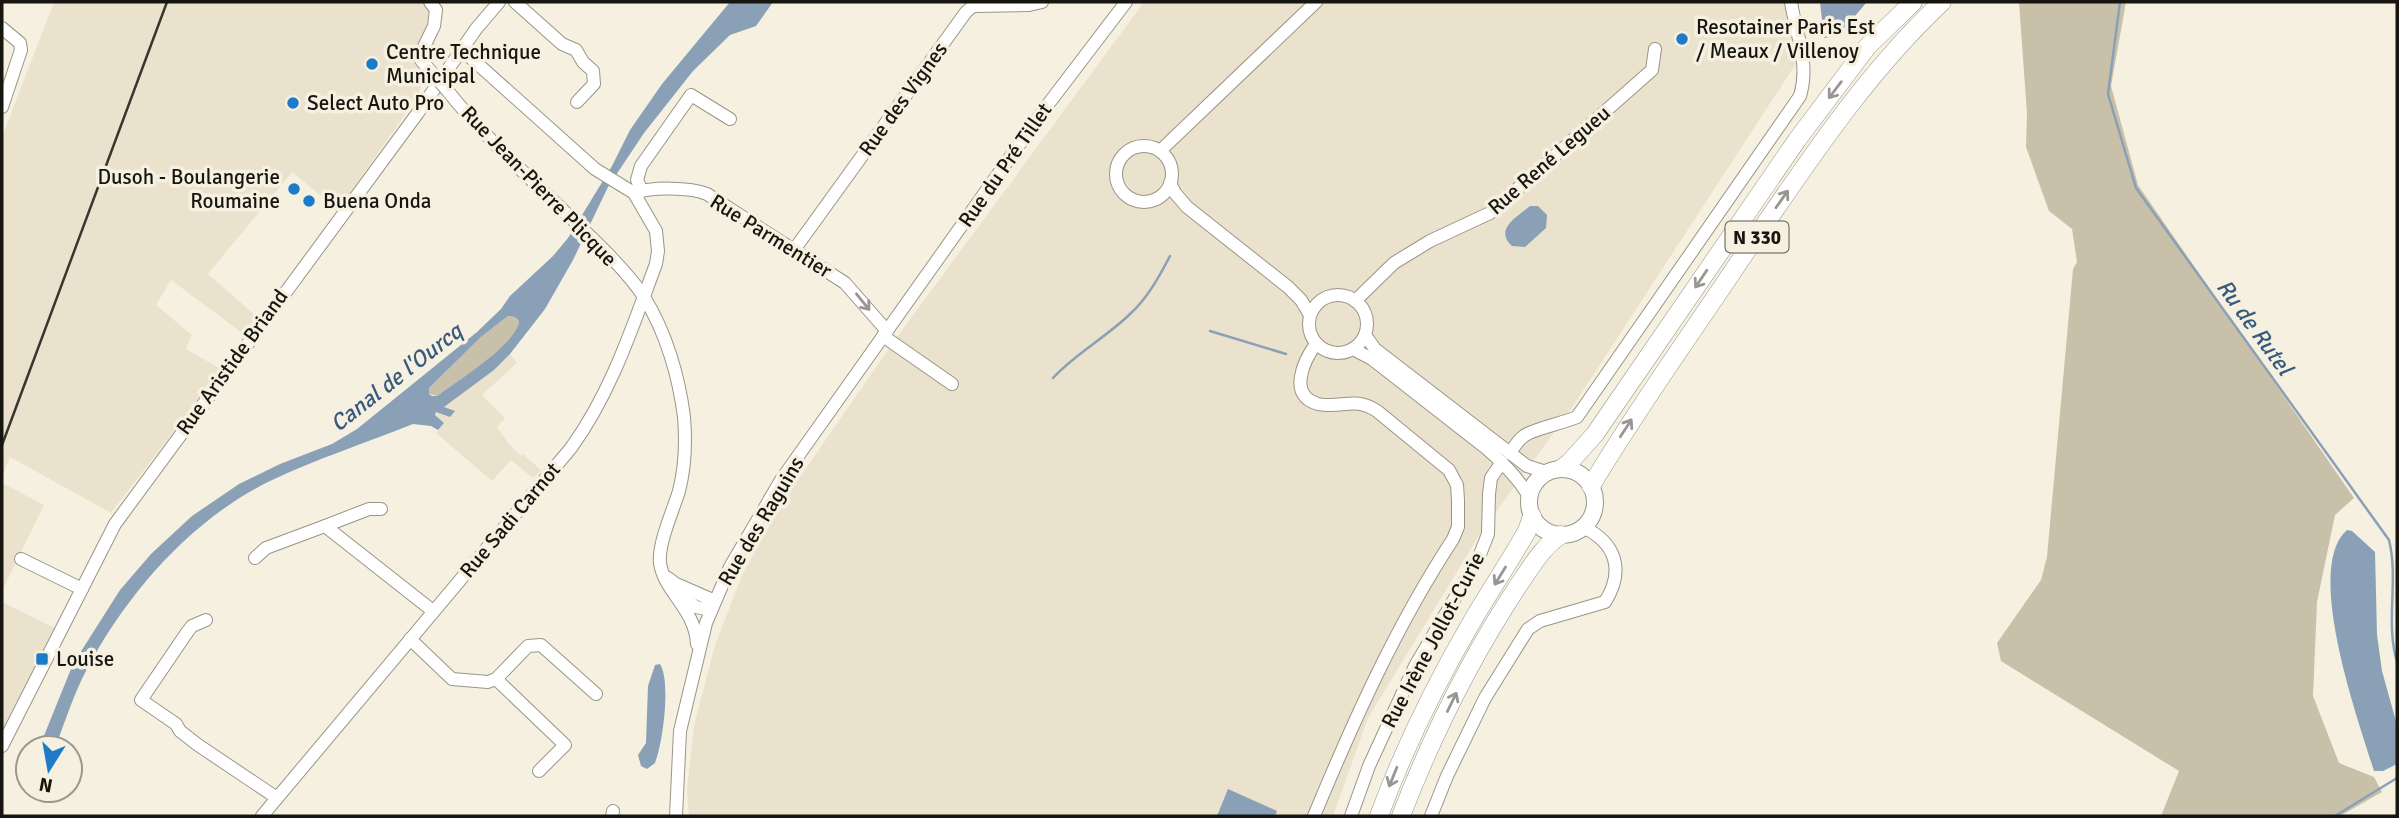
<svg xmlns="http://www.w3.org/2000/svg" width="2399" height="818" viewBox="0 0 2399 818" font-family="Signika,sans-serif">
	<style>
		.built { fill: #eae2cc }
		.green { fill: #c8c0a9 }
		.water { fill: #8aa0b6; fill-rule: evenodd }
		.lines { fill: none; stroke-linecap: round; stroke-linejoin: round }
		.stream { stroke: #8aa0b6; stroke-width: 2.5 }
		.minor-casing { stroke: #999587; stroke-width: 14 }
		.major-casing { stroke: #999587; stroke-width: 18 }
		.highway-casing { stroke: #999587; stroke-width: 19 }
		.minor { stroke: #fff; stroke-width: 12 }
		.major { stroke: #fff; stroke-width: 16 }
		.highway { stroke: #fff; stroke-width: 18 }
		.rail { stroke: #38362f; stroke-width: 2.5 }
		.minor-bridge-casing { stroke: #999587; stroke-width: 14; stroke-linecap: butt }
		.minor-bridge { stroke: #fff; stroke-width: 12 }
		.oneway { stroke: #979693 }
		.poi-dot { fill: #1e7bc8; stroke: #f5f0e0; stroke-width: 2.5 }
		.labels { text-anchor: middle; stroke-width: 7; stroke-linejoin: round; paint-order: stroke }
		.shield { fill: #f5f0e0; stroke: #5a574e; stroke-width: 2 }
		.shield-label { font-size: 19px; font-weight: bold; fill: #171510 }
		.poi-label { font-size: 21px; fill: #171510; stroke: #f5f0e0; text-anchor: start }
		.street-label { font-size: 21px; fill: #171510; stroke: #f5f0e0 }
		.water-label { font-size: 23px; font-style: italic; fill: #36597c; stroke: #f5f0e0 }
	</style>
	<rect width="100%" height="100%" fill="#f5f0e0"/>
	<g class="built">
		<polygon points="54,2 433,2 443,16 418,96 338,210 292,172 208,274 257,317 245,335 171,280 156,305 192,335 186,349 221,369 111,513 10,457 2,477 2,137"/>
		<polygon points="1144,2 1788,2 1797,62 1573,406 1480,534 1368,718 1333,816 689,816 687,790 694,726 715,645 743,573 784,500 897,337"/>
		<polygon points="510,354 517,363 482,395 505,418 497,427 509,444 521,456 523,454 541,470 533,478 511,460 492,481 436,433 444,423 435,414 436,411 450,416 443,407 494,370"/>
		<polygon points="2,483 44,505 2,591"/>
		<polygon points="2,602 55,628 2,730"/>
	</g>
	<g class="green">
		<polygon points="2019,2 2126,2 2111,86 2138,185 2354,498 2335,515 2317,602 2313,696 2339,763 2374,777 2382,792 2340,816 2161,816 2179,771 2001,661 1997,643 2041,580 2047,557 2073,269 2077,262 2072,229 2049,211 2026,147 2027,114"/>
		<path d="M 508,316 L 515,317 L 519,321 C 517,345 457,381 437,396 L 429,394 L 428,389 L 481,337 Z"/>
	</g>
	<g class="water">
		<path d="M 730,2 L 773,2 L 756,26 L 730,35 L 693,71 L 644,133 L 608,187 L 573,260 L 545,309 L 510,354 L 494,370 L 444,407 L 455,411 L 450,417 L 436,412 L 435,415 L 444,423 L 438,430 L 431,426 L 413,424 C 366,443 316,459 270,481 C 192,519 127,593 87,669 C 74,693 65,722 55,748 L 39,748 L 73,664 L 120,590 L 151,554 L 192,516 L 239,484 L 280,464 L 332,444 L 357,429 L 477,332 L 501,309 L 510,296 L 553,256 L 568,238 L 612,166 L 630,130 L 662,84 ZM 508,316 L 515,317 L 519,321 C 517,344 457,381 437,396 L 432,396 L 429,394 L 429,388 L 481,337 Z"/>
		<path d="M 1820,2 L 1867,2 C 1856,14 1841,37 1824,38 Z"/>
		<path d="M 1530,206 L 1538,206 L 1547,215 L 1546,228 L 1525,247 L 1512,246 C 1494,229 1516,218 1530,206 Z"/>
		<path d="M 2347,530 L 2352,531 L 2375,552 L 2377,635 L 2382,671 L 2397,725 L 2397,764 L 2383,771 L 2374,771 C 2359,722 2303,568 2347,530 Z"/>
		<path d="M 660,664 C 671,681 663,743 655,763 L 647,769 L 641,766 L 638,755 L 646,743 L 648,686 L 655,665 Z"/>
		<polygon points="1228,789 1277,811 1275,816 1217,816"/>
	</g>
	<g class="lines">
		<g class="stream">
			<path d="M 2120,2 L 2108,94 L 2136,188 L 2389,540 C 2399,580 2385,622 2397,662"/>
			<polyline points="1210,331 1286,354"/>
			<path d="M 1053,378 C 1075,354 1105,338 1129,315 C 1147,299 1159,277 1170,256"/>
			<polyline points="2335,816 2397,778"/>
		</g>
		<defs>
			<g id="minor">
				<polyline points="430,2 436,10 434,26 421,53 421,60 432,73"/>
				<polyline points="515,2 562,44 576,50 583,62 593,71 594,84 577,102"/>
				<polyline points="2,28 20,43 21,50 2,107"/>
				<path d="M 447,90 C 484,137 529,177 572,219 C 595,241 627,271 644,297 C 666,332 679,377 684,417 C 686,441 685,468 679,491 C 673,511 658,543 660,563 C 664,592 695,608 697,644"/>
				<circle cx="1144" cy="174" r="28"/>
				<polyline points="1160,151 1316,2"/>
				<polyline points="1170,183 1175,193 1187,207 1288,287 1301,300 1310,315"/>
				<polyline points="642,191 637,180 641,166 691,95 730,119"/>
				<path d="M 634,193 C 652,187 689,187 707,194 L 845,283 L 887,331"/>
				<polyline points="794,250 966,12 973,6 1029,5 1042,2"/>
				<circle cx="1338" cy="324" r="29"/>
				<polyline points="1355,301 1394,263 1430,241 1490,213 1652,70 1655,49"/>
				<polyline points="1365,335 1375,349 1510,453 1527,466 1546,472"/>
				<polyline points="883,336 952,384"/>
				<path d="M 1353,349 L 1372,359 L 1486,448 C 1502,462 1519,478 1529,497"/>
				<path d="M 1510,453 C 1514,447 1518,440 1524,436 C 1532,429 1564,423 1577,417 L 1800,96 C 1810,62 1796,35 1791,2"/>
				<polyline points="325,526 369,509 381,509"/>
				<polyline points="255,558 266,548 325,526 433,611"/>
				<polyline points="21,559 82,589"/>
				<polyline points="668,578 676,584 715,601"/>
				<polyline points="682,597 696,607 711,610"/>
				<polyline points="206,620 192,626 188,631 141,700 176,724 180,731 198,745 277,798"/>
				<polyline points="410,639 452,679 488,682 496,679 528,646 541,645 596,694"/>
				<polyline points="496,679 565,745 539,771"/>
				<polyline points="2,746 115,524 417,114 476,29 499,2"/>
				<path d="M 262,816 L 571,448 C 611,393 632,328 656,264 L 658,251 L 656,231 L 634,193 L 595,169 L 462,50"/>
				<polyline points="612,816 613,811"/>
				<polyline points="676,816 680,731 706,623 730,567 781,480 1043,111 1126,2"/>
				<path d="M 1314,816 C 1354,720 1396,626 1453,539 L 1458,527 L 1458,500 L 1457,485 L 1449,470 L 1377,411 C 1354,396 1342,409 1318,404 C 1287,396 1304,360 1316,344"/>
				<polyline points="1351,816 1369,766 1415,666 1479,557 1488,534 1489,494 1491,478 1502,462"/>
				<path d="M 1431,816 L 1447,776 L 1485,698 L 1528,629 L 1540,621 L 1605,602 C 1625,570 1616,543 1583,527"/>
			</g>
			<circle id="major" cx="1562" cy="502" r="33"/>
			<g id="highway">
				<polyline points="1562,468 1569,463 1595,434 1797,140 1867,47 1913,2"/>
				<path d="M 1591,486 C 1638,407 1692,333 1743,256 C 1804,168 1863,76 1942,2"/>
				<path d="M 1379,816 C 1404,748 1437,681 1474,618 C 1491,589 1510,561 1527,531 L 1532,516"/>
				<path d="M 1401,816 C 1432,736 1472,655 1520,583 C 1531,567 1543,546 1561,535"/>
			</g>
		</defs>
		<use href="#minor" class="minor-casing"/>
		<use href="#major" class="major-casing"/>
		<use href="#highway" class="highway-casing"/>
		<use href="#minor" class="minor"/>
		<use href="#major" class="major"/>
		<use href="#highway" class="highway"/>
		<polyline class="rail" points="2,445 167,2"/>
		<defs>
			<polyline id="minor-bridge" points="432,73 447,90"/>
		</defs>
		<use href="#minor-bridge" class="minor-bridge-casing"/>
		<use href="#minor-bridge" class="minor-bridge"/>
	</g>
	<defs><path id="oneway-shaft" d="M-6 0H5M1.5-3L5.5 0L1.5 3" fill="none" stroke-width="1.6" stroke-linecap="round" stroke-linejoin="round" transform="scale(1.75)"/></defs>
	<g class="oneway">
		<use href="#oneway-shaft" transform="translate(1835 90) rotate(127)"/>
		<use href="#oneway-shaft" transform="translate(1782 199) rotate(-55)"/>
		<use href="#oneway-shaft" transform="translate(1701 279) rotate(124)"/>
		<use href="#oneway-shaft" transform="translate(863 302) rotate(51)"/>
		<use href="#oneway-shaft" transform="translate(1626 428) rotate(-57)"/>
		<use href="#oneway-shaft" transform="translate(1500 576) rotate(122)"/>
		<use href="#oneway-shaft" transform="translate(1452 702) rotate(-64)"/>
		<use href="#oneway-shaft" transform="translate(1393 777) rotate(112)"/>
	</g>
	<g class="poi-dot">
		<circle cx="1682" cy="39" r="7"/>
		<circle cx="372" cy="64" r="7"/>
		<circle cx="293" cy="103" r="7"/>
		<circle cx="294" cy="189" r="7"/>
		<circle cx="309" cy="201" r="7"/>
		<rect x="35" y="652" width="14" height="14" rx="3.5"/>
	</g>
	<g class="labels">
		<rect class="shield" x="1725.5" y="221.5" width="63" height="31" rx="5"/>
		<g class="shield-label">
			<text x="1757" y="244">N 330</text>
		</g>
		<g class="poi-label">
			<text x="1696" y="34">Resotainer Paris Est<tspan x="1696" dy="24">/ Meaux / Villenoy</tspan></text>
			<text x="386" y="59">Centre Technique<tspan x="386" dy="24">Municipal</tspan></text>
			<text x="307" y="110">Select Auto Pro</text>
			<text x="280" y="184" text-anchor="end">Dusoh - Boulangerie<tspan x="280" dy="24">Roumaine</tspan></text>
			<text x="323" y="208">Buena Onda</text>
			<text x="56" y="666">Louise</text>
		</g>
		<g class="street-label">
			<text transform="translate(903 99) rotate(-54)" y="7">Rue des Vignes</text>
			<text transform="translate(1549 160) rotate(-41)" y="7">Rue René Legueu</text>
			<text transform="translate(1005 165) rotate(-55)" y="7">Rue du Pré Tillet</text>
			<text transform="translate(539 186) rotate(46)" y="7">Rue Jean-Pierre Plicque</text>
			<text transform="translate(771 236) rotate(32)" y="7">Rue Parmentier</text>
			<text transform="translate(232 362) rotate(-54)" y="7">Rue Aristide Briand</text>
			<text transform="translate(510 520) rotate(-50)" y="7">Rue Sadi Carnot</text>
			<text transform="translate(761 521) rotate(-59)" y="7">Rue des Raguins</text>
			<text transform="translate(1433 640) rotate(-62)" y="7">Rue Irène Jollot-Curie</text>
		</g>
		<g class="water-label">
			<text transform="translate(2255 327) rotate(54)" y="8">Ru de Rutel</text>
			<text transform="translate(396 377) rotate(-38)" y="8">Canal de l'Ourcq</text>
		</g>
	</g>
	<rect width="2399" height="818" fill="none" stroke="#171510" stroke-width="7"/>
	<g transform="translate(49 769) rotate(191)"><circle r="33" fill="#f5f0e0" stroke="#9c988d" stroke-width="2"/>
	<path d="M0-5L12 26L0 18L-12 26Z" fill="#1e7bc8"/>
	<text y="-10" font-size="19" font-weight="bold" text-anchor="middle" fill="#171510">N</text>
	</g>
</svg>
